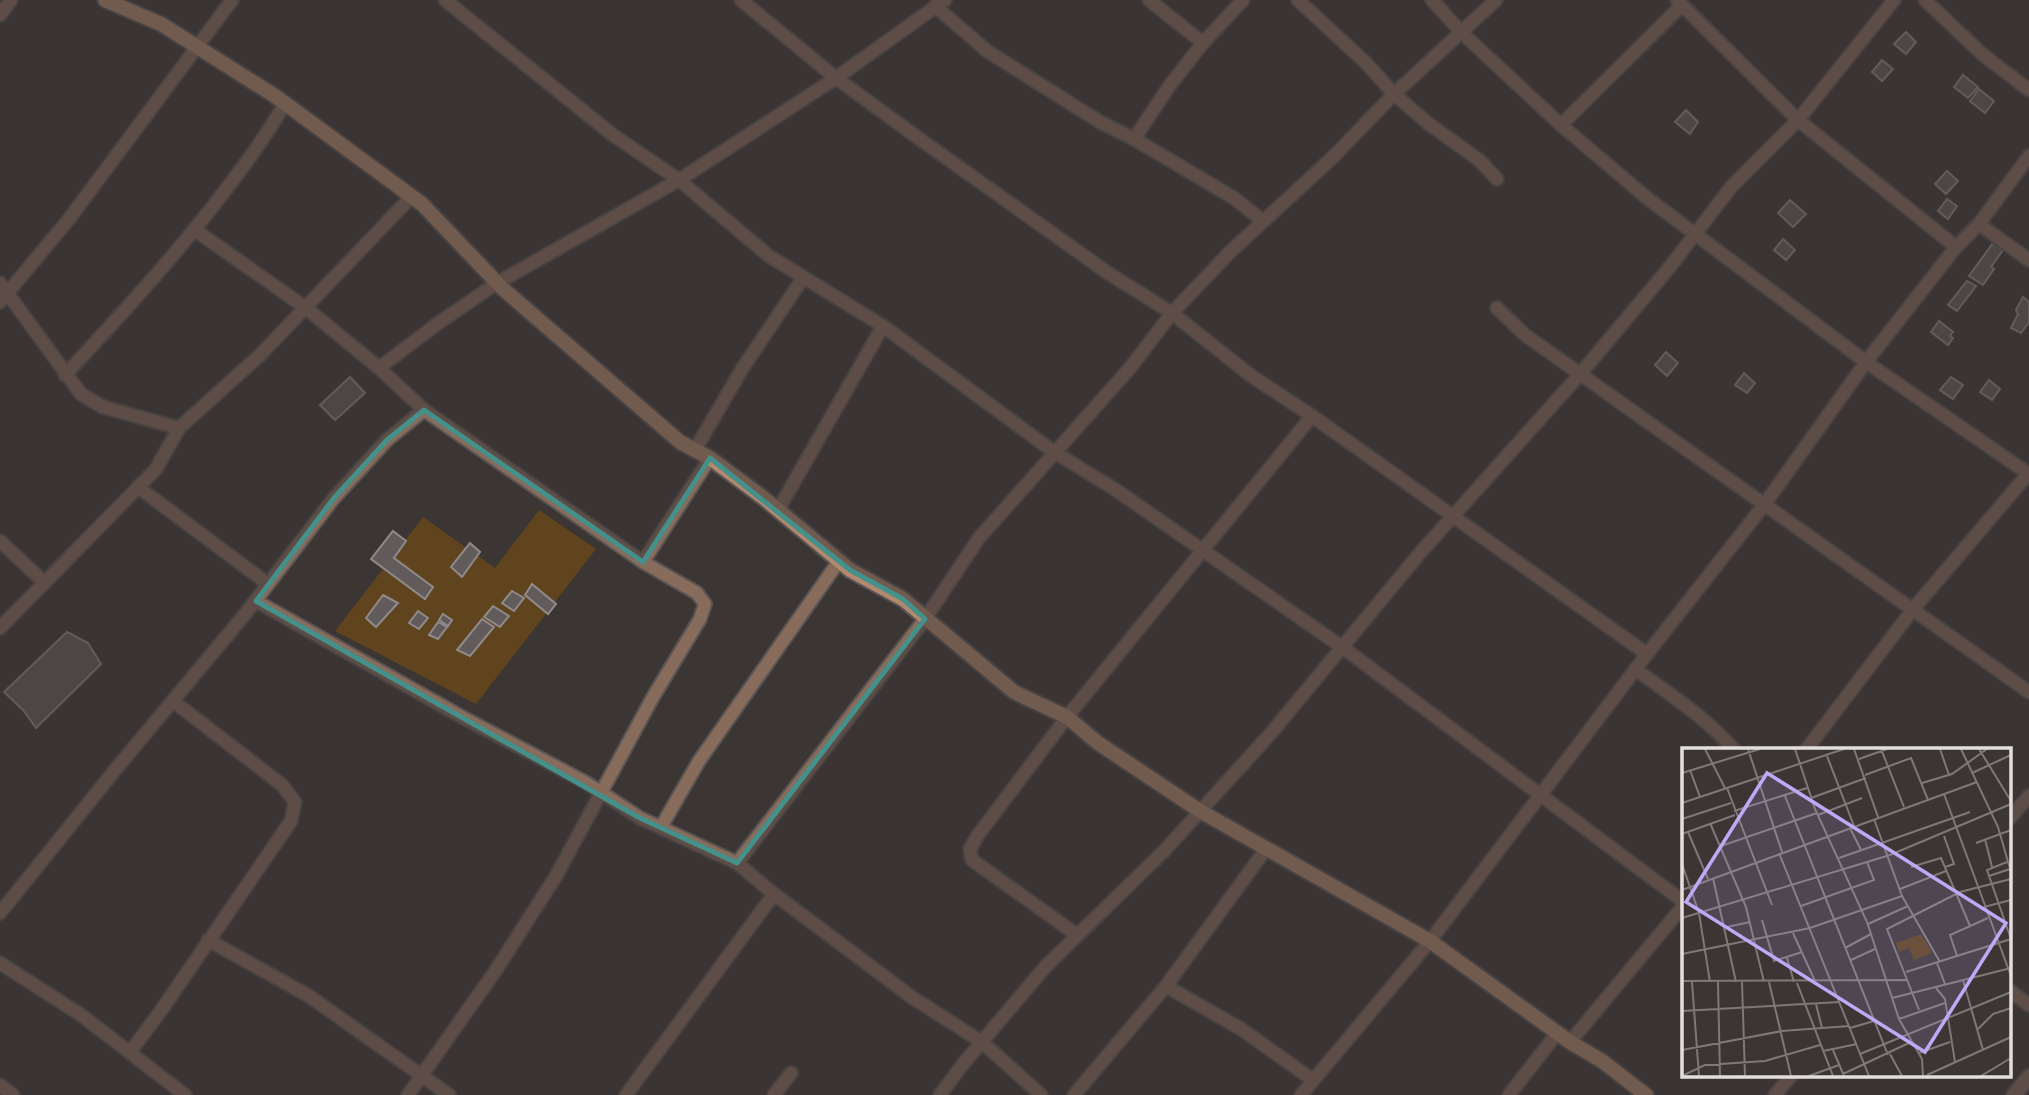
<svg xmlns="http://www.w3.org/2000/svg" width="2029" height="1095" viewBox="0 0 2029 1095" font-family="'Nunito Sans',sans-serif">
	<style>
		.green { fill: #5f441d }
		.building { fill: #625b5b; stroke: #918a8a; stroke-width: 2 }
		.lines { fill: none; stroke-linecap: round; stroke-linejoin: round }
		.minor-casing { stroke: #595453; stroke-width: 16 }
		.tertiary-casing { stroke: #595453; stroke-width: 18 }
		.secondary-casing { stroke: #595453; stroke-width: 18 }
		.minor { stroke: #876b5b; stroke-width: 12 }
		.tertiary { stroke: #876b5b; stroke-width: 14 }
		.secondary { stroke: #b3886d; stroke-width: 14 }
		.marked { fill: none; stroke: #44908a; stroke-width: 5; stroke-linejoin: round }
		.inset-road { fill: none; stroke: #7e7978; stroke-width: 2 }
		.view { fill: #bcaaf6; fill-opacity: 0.15; stroke: #bcaaf6; stroke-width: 3.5 }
		.inset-edge { fill: none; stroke: #e2dfde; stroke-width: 3.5 }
	</style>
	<rect width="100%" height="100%" fill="#3b3534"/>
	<polygon class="green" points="539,510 596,549 476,704 335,631 423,517 495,568"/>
	<g class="building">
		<polygon points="1906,32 1916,42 1906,54 1894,44"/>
		<polygon points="1882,60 1893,69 1882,81 1872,72"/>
		<polygon points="1963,75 1978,87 1968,98 1954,87"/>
		<polygon points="1979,89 1994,101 1985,113 1970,101"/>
		<polygon points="1686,110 1698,122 1690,134 1675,122"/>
		<polygon points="1947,171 1958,181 1946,194 1935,184"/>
		<polygon points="1947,199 1957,206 1948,219 1938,211"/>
		<polygon points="1790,200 1806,214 1793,227 1778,213"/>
		<polygon points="1783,239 1795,250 1786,260 1774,250"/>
		<polygon points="1993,243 2003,250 1991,267 1994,269 1983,285 1969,276"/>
		<polygon points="1967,281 1976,286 1957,311 1948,305"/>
		<polygon points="2023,297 2029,302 2029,322 2021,333 2011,328 2018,314 2016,310"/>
		<polygon points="1939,321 1953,332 1950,336 1953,338 1948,345 1931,332"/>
		<polygon points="1666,352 1678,363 1667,376 1655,365"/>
		<polygon points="1744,373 1755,383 1747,393 1735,385"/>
		<polygon points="350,377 365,393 335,420 320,405"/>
		<polygon points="1951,377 1963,385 1953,399 1940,390"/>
		<polygon points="1989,380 2000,389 1992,400 1980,392"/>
		<polygon points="393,531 406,541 394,558 433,587 425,599 371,559"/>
		<polygon points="470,543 480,552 462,577 451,567"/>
		<polygon points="532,584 556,604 548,614 525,595"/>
		<polygon points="512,591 524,598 514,611 502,603"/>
		<polygon points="383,595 398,603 376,627 366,618"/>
		<polygon points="493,606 509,616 500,627 484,617"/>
		<polygon points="418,611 428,618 419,629 409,623"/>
		<polygon points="443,614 452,620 448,626 439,620"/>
		<polygon points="482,619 494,627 470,656 457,650"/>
		<polygon points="438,622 447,627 438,639 429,635"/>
		<polygon points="67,632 88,643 101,664 36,728 23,710 4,692"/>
	</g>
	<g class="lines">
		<defs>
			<g id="minor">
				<polyline points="445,0 613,135 679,180 769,256 883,326 1054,452 1116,490 1342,647 1684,902"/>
				<polyline points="741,0 836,78 921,140 1108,273 1172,313 1250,375 1312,416 1647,654"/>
				<polyline points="1149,0 1203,43"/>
				<polyline points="1298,0 1366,63 1394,94 1429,124 1479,160 1497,179"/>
				<polyline points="1432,0 1461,32 1561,125 1647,198 1866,362 2029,474"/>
				<polyline points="1677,0 1798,120 1956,247"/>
				<polyline points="1925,0 1982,54 2029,90"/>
				<polyline points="935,6 987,51 1100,122 1134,139 1234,198 1263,221"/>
				<polyline points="0,15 11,0"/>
				<polyline points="1561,125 1682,5"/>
				<polyline points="1134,139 1170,85 1203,43 1243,0"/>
				<polyline points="1979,224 2029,260"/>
				<polyline points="195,230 306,308 379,368 424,410 643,562 697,593 705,604 700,619 653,697 556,876 496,970 408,1095"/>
				<polyline points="0,283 81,394 103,407 179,428"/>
				<polyline points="0,302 69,219 232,0"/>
				<polyline points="1497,308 1525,335 2029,692"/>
				<polyline points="379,368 437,324 497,283 679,180 836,78 945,0"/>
				<path d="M 65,375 C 120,316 175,256 224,192 C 246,163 267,135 285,103"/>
				<polyline points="695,450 742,369 803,278"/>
				<polyline points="138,487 268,584"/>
				<polyline points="778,510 883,326"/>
				<polyline points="0,541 45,583"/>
				<polyline points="643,562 710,458"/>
				<polyline points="256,601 462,717 585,782 640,818 737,863 774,894 913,998 982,1042 1041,1095"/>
				<polyline points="0,628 156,469 179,428 260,355 412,196"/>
				<path d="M 1635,669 C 1669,694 1707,718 1734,750"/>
				<polyline points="1806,750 1914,608 2028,474"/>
				<polyline points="2010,818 2029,796"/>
				<polyline points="661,827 699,761 839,561"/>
				<polyline points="737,863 925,619 979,538 1130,368 1172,313 1230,252 1333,157 1394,94 1496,0"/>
				<polyline points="0,913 115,770 246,613 334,498 387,440 424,410"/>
				<polyline points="1077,935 972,860 970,849 978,835 1067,717 1312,416"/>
				<polyline points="208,940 309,996 449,1095"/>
				<polyline points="0,963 81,1015 185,1095"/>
				<polyline points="1166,986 1241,1029 1313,1080"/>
				<polyline points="2010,991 2029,1005"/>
				<polyline points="1570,1042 1684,905"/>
				<polyline points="130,1052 160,1012 291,821 295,802 282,785 173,701"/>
				<polyline points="0,1085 13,1095"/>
				<polyline points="626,1095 774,894"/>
				<polyline points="774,1095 791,1073"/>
				<polyline points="940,1095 963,1064 1046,966 1165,850 1272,732 1420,553 1581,373 1669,268 1732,186 1798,120 1894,0"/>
				<polyline points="1074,1095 1166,986 1266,849"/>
				<polyline points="1301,1095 1430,941 1647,654 1764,505 1866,362 1956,247 1979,224 2029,156"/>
				<polyline points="1509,1095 1558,1032"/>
				<polyline points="1775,1095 1791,1076"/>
			</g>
			<polyline id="tertiary" points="2014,1095 2029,1077"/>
			<polyline id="secondary" points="105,0 161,24 275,96 422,204 503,289 680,442 710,458 765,499 850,570 903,599 1014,692 1067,717 1098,743 1200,811 1430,941 1570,1042 1602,1061 1646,1095"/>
		</defs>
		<use href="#minor" class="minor-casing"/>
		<use href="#tertiary" class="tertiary-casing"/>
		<use href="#secondary" class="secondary-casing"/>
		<use href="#minor" class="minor"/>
		<use href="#tertiary" class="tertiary"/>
		<use href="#secondary" class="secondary"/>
	</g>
	<path d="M0 0H2029V1095H0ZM 424,410 L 643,562 L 710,458 L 850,570 L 903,599 L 925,619 L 737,863 L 640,818 L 256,601 L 334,498 L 387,440 Z" fill="#3b3534" fill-opacity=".55" fill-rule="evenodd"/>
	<path class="marked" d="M 424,410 L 643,562 L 710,458 L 850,570 L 903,599 L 925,619 L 737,863 L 640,818 L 256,601 L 334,498 L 387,440 Z"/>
	<g transform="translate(1682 748)">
		<rect width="329" height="329" fill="#3b3534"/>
		<path d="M 239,186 L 250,205 L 232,212 L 227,200 L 217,204 L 214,195 Z" fill="#5f441d"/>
		<path class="inset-road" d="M 23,1 L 43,40M 66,1 L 100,104M 113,1 L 133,61 L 185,174 L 217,271 L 240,311 L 241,328M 172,1 L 196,69M 199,1 L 222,59M 258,1 L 267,27M 279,1 L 316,79 L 329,124M 297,1 L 329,53M 145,8 L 172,78M 177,11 L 205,1M 8,22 L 18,49M 0,25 L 78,1M 290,25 L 329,7M 183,27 L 229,10 L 246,52M 240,35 L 270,26 L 305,1M 45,40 L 90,157M 262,46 L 329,228M 103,48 L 206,307M 129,50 L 184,30M 0,55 L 162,1M 52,63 L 125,40M 136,67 L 180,50M 0,71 L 49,55M 192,71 L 220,148 L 258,214M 28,75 L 64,159 L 82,234M 168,80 L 179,102M 6,84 L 26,131M 0,86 L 53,67M 262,88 L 272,116 L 263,119M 303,91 L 310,119M 294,95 L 329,82M 39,98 L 135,65M 97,105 L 187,328M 157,110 L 288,64M 0,116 L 17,165 L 28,234M 229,119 L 259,110 L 288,178M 307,128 L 328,121M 31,130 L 54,234M 218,141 L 264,123M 0,142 L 295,34M 119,158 L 192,132 L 185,114M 302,159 L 329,152M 0,170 L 208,107 L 329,56M 80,172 L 92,213 L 120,204M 186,176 L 226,158M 45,179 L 68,174M 111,185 L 133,233M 163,200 L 189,186M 0,206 L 128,180 L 220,148M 275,208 L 268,187 L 306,170M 105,210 L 112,234M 169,212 L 193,201M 255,215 L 263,236M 224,224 L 329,191 L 305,122 L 325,114M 281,232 L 301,302M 0,233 L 226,232M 10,234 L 17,328M 36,234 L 38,328M 60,234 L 63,328M 87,234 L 109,328M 115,235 L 151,328M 254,240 L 263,251 L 273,314M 210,250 L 329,220M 134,256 L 140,280M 237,262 L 205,181 L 278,144 L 329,131M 0,263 L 158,254M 217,271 L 263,255M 168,280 L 192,273M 296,281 L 311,266 L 329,260M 0,302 L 100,283 L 167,278M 151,302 L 162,328M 141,303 L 175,296M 237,305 L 268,294M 178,306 L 329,244M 208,306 L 220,328M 161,326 L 229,294M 245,327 L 329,289M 0,328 L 23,317 L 83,313 L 138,297M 127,328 L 157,317M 299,328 L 329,310"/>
		<path class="view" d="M 85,25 L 324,175 L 243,304 L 4,154 Z"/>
		<rect width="329" height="329" class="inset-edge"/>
	</g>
</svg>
